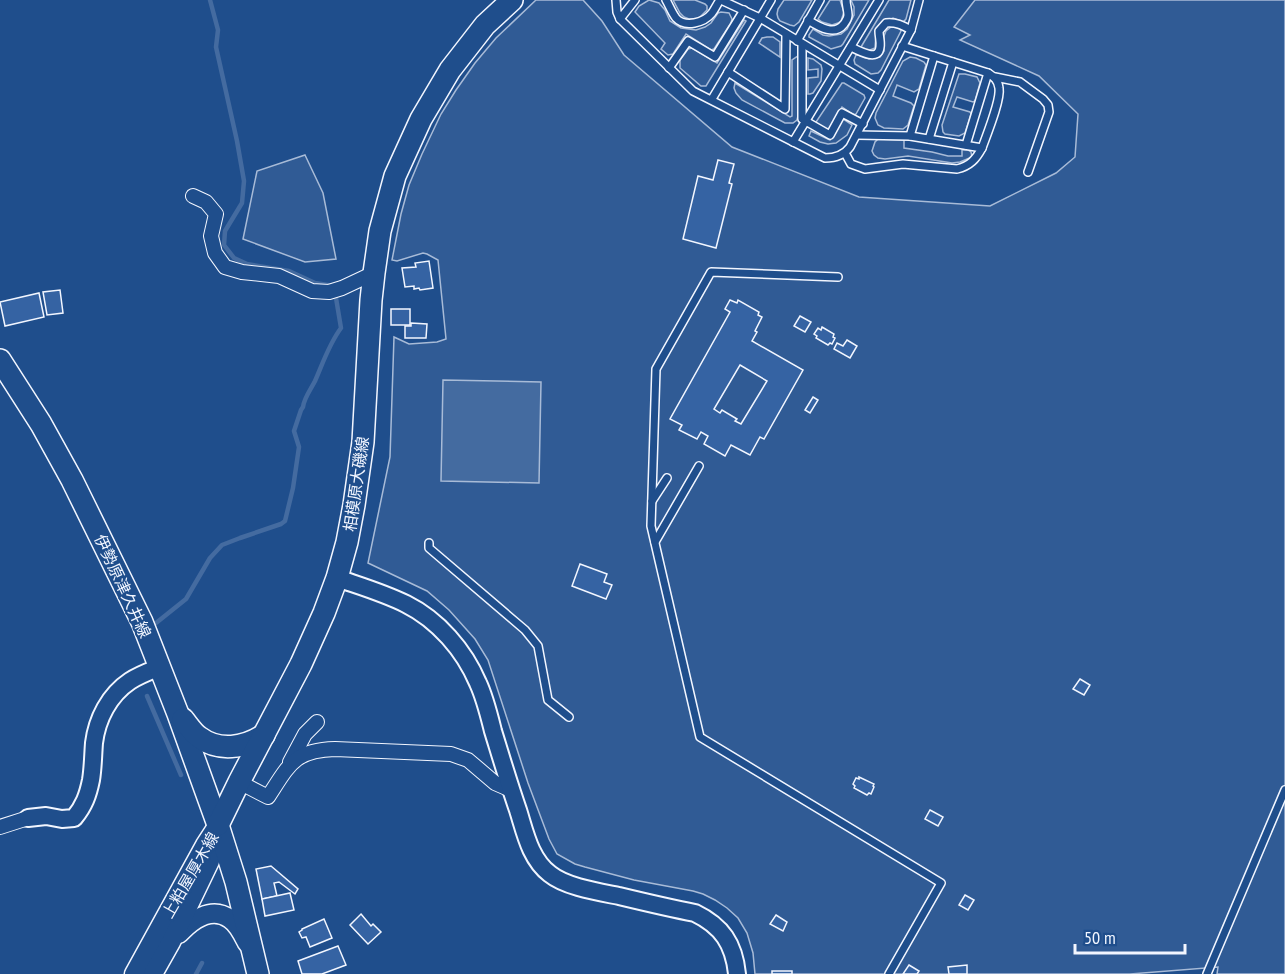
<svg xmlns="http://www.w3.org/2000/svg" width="1285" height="974" viewBox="0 0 1285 974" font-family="'PT Sans Narrow','Noto Sans JP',sans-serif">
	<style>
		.built { fill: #305b95; stroke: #a8bbd7; stroke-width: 1.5 }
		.water { fill: #446ba0; stroke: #a8bbd7; stroke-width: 1.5 }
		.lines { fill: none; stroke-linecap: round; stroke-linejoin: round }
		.stream { stroke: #446ba0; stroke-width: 4.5 }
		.building { fill: #3563a3; stroke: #f2f6ff; stroke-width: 1.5; fill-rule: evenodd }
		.service-casing { stroke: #f2f6ff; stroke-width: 10 }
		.minor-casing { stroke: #f2f6ff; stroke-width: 16 }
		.tertiary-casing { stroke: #f2f6ff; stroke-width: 20 }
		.secondary-casing { stroke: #f2f6ff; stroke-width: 21 }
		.primary-casing { stroke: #f2f6ff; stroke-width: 24 }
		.service { stroke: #1f4e8c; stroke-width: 7 }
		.minor { stroke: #1f4e8c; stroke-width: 14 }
		.tertiary { stroke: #1f4e8c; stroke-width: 16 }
		.secondary { stroke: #1f4e8c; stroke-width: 18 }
		.primary { stroke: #1f4e8c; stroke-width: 21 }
		.labels { text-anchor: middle; stroke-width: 4.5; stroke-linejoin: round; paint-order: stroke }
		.street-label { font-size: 16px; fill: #f2f6ff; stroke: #1f4e8c }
	</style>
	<rect width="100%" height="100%" fill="#1f4e8c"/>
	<g class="built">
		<polygon points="536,0 583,0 602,21 624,55 732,147 859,197 990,206 1056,173 1075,157 1078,114 1039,76 960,40 970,35 954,27 975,0 1285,0 1285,974 1217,974 1218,967 1130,974 755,974 753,953 747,933 738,918 727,908 715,900 703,894 693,891 634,880 585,867 575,864 557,854 549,839 528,783 488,660 475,639 449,610 427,591 368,563 390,457 394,337 409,344 437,342 446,339 438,260 427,254 423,253 397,261 392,260 401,214 409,185 422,154 441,114 456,90 475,63 496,38"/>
		<polygon points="649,0 659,3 665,10 670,21 681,28 696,30 705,27 711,23 718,13 721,12 729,13 732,19 731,23 714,49 711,50 686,34 673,54 668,55 661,49 665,43 635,12 639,6"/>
		<polygon points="673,0 695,0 705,4 707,6 707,10 700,17 696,19 689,19 684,17 680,13"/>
		<polygon points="784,0 812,0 799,22 794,26 790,25 780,21 778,18 777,14 778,9"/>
		<polygon points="830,0 840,0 844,12 841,21 838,23 832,25 822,22 818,19"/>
		<polygon points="851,0 869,0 843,44 841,46 831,49 809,37 809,35 813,29 823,35 829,36 841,34 847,29 854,15 854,7"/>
		<polygon points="889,0 911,0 906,19 903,22 893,18 883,22 876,34 875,48 870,50 866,49 861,47"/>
		<polygon points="744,20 746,21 706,86 701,86 680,68 680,60 688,49 692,48 717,63"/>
		<polygon points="891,27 896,27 900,29 901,31 881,70 878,73 871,74 855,64 854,60 856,55 859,55 869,59 880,57 884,51 884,36 886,31"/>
		<polygon points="767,37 773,37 780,42 780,57 759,43 762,38"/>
		<polygon points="798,56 798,116 797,120 793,123 785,123 742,100 736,93 734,88 735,83 790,117 792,116 792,60"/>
		<polygon points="910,57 916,58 924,62 926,65 919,89 914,92 897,85 893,96 911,103 914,106 908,125 903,129 884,128 878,125 875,118 876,113 903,61"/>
		<polygon points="808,58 813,59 821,65 822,69 821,81 813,93 810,94 808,94 808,78 818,77 818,69 808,70"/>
		<polygon points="959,74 965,74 977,77 980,83 975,101 973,102 957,97 953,107 970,112 971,114 965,133 959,136 945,134 943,132 942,125"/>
		<polygon points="842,83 844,83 864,95 865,98 856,114 854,115 842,107 829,129 825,129 817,124 816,122"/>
		<polygon points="843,119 852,125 847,135 836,143 828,144 820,142 809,136 811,131 830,140"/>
		<polygon points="878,139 904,140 904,148 932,152 948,156 962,156 962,150 968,150 971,152 972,157 960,162 952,163 908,156 885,159 878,158 874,155 872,151 875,142"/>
		<polygon points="305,155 323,193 336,259 305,262 243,239 257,171"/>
	</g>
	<polygon class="water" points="443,380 541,382 539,483 441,481"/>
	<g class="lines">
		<g class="stream">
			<path d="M 156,623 L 186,599 L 210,558 L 222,545 L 240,538 L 281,524 L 285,521 L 293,488 L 299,447 L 294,431 L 301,410 L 303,407 C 304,398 311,389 315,381 C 323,363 329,344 341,328 L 334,286 L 315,283 L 289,271 L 247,264 L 234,258 L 224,245 L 225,231 L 242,203 L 244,181 L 237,141 L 216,47 L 218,30 L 210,0"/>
			<polyline points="147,696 181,775"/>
			<polyline points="196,974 202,963"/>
		</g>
	</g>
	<g class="building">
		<polygon points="718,160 734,164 729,183 732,184 716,248 683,239 698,176 713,180"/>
		<polygon points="429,261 433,288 420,290 419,288 414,289 414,286 405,287 402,268 416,267 415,263"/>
		<polygon points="60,290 63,313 47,315 43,292"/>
		<polygon points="39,293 44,317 5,326 0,302"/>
		<path d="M 730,300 L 737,303 L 738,300 L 759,312 L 758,315 L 762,317 L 755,331 L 757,332 L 752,341 L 803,370 L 764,439 L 760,437 L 750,455 L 731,445 L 725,456 L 704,444 L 708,436 L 701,432 L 697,439 L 679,430 L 682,425 L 670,419 L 730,312 L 725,309 ZM 740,365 L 767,381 L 741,424 L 735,421 L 737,419 L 722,410 L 720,413 L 714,409 Z"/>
		<rect x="391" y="309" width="19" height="16"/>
		<polygon points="800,316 811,322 805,332 794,326"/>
		<polygon points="411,323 427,324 426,338 405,338 405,326 411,326"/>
		<polygon points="822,327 834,334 833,337 835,338 832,344 830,343 828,345 816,338 817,336 814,334 818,328 821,330"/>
		<polygon points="847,340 857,346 850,358 834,349 837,343 843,346"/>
		<polygon points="813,397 818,400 810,413 805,410"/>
		<polygon points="580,564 607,574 604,582 612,585 606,599 572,586"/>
		<polygon points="1080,679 1090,685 1084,695 1073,689"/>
		<polygon points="859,777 874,784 873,786 874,787 871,794 869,793 867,795 854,788 855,786 853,784 856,778 859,779"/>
		<polygon points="930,810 943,817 938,826 925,819"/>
		<polygon points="271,866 298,889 295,894 279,882 274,883 277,896 262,899 256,869"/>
		<polygon points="290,893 294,910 265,916 262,899"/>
		<polygon points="965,895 974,900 968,910 959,905"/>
		<polygon points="361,914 371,926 373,924 381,932 368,944 350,925"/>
		<polygon points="776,915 787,922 783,931 770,924"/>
		<polygon points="324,919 332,938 310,947 306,937 302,938 299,932 302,930 302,929"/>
		<polygon points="338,946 346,965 322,974 302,974 298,961"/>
		<polygon points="909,965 919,971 917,974 903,974"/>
		<polygon points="967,965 967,974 949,974 948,967"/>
		<rect x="772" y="971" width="20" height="3"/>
	</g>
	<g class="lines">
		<defs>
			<g id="service">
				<path d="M 616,0 L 617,12 L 620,19 L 693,91 L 825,158 C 835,158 844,155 850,147 L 911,30 L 919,0"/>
				<path d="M 666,0 C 669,5 672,13 676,18 C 685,28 704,23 712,13 C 715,9 717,4 720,0"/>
				<polyline points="721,0 760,18 880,90"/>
				<polyline points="620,19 635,0"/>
				<path d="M 808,20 C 818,26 834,37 844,24 C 846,21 848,19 848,15 C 848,10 846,5 846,0"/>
				<polyline points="797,41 820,0"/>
				<polyline points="802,44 802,119 830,135 842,113 863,124"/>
				<path d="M 851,47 C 859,51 879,62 880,47 C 881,42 879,37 879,31 L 886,23 C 896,22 902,25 911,30"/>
				<polyline points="669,68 688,41 715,57 744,10"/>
				<polyline points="728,72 785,109 786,34"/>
				<polyline points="995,77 1020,82 1043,99 1048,105 1049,112 1028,172"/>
				<polyline points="712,99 771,0"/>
				<polyline points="857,135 910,136 982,148"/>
				<polyline points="910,136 934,56"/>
				<polyline points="929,139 953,62"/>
				<polyline points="793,142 879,0"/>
				<polyline points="966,145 988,73"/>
				<path d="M 845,153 L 851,164 L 865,169 L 903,164 L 957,169 C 970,166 976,159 982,148 C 987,134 1001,100 999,88 C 998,80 994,77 988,73 L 902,46"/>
				<polyline points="838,277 711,272 656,369 651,526 700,737 941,883 889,974"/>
				<polyline points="652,501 667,478"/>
				<polyline points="655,542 699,466"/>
				<polyline points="429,543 429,548 525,630 538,646 548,700 569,717"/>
				<polyline points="1207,974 1285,790"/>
			</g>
			<g id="minor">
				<polyline points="193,196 206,202 216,214 211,236 215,253 225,267 242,272 279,276 312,291 329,292 342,288 374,273"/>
				<polyline points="290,762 305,734 317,722"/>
				<path d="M 239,782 L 268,797 C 289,765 294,750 335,749 L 451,754 L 468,760 L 495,783 L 511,790"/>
				<polyline points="0,827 28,818"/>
			</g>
			<g id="tertiary">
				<path d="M 337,578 C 360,586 384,593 406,604 C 438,620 464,650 478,683 C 485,698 489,715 493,731 C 501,757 509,784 518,810 C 525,832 530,859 550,874 C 566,887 599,892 619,896 C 644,902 669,908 695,913 C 722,926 734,944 737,974"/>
				<path d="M 28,818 L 46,816 L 62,819 L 74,818 C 84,806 88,795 91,780 C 93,768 93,756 94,743 C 97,719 109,695 130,681 C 139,675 150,671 160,667"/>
			</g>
			<g id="secondary">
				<path d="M 179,934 C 191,921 211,905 230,919 C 238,924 243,935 247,943"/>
				<polyline points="134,974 205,845 218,825"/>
				<polyline points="153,974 171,942 210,861 214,844"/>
			</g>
			<g id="primary">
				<polyline points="0,360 41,424 72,480 142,622 178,714 218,825 236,882 258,974"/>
				<path d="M 183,719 C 188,725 193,733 199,737 C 219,752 244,748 264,735"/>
				<polyline points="218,825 239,782 301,664 324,613 337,578 347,542 354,505 363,442 371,300 374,273 380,231 395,176 421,119 450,70 485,25 512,0"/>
			</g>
		</defs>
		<use href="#service" class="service-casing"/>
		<use href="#minor" class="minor-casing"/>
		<use href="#tertiary" class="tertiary-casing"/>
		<use href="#secondary" class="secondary-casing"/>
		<use href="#primary" class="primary-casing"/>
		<use href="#service" class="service"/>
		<use href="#minor" class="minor"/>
		<use href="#tertiary" class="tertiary"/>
		<use href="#secondary" class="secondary"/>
		<use href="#primary" class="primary"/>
	</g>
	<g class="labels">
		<g class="street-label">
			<text transform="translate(356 484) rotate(-82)" y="6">相模原大磯線</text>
			<text transform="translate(123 586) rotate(65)" y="6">伊勢原津久井線</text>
			<text transform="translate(190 875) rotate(-60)" y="6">上粕屋厚木線</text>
		</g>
	</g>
	<path d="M1075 944v9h110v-9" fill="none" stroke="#f2f6ff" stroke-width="3"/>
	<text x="1084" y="944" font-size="18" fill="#f2f6ff" stroke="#1f4e8c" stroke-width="4.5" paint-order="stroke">50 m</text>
</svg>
